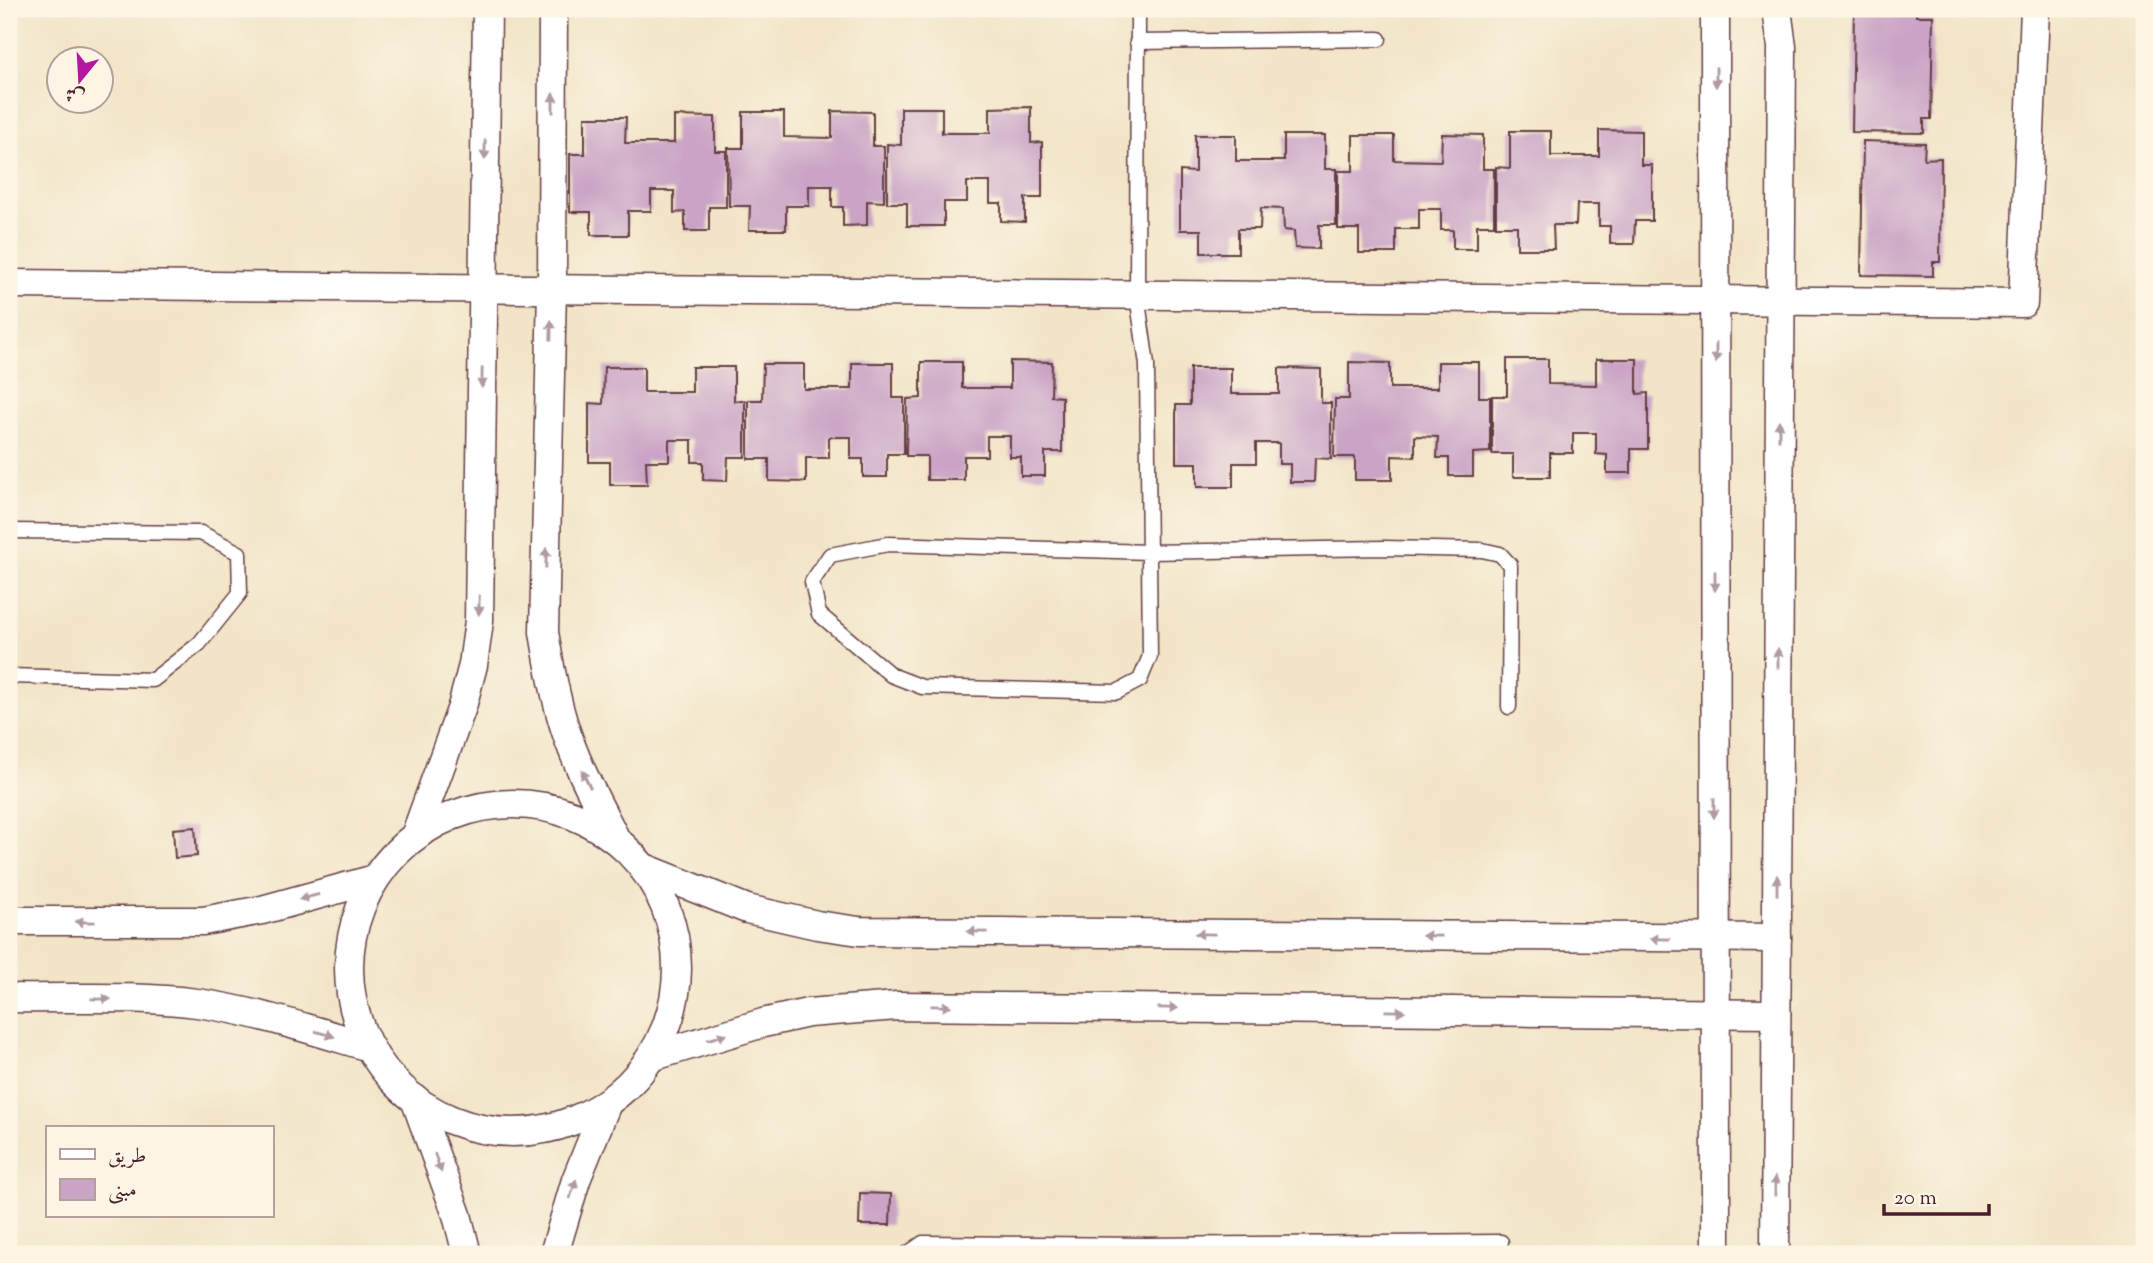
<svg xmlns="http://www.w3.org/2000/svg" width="2153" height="1263" viewBox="0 0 2153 1263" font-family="'Sorts Mill Goudy',Amiri,serif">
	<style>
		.building { fill: #caa4c6 }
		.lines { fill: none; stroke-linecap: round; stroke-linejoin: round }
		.lane-casing { stroke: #633d42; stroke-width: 17 }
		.street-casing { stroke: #633d42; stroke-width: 31 }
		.lane { stroke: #fff; stroke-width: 14 }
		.street { stroke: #fff; stroke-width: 28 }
		.oneway { fill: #ae9aa0 }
	</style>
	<rect width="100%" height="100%" fill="#fcf5e5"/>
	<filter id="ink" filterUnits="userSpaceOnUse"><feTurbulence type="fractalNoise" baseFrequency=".0143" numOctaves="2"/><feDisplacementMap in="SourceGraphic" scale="14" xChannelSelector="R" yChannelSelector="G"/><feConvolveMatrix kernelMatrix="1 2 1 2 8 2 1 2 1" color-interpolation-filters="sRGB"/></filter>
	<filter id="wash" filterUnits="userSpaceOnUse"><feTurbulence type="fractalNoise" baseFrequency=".00686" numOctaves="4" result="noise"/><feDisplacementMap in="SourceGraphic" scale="28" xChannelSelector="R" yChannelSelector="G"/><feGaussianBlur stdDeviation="1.57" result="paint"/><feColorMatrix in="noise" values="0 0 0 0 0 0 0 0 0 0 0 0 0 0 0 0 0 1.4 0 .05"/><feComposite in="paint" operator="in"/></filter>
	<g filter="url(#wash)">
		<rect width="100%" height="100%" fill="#f2e4c7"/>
		<g id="blocks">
			<g class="building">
				<polygon points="1854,9 1916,9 1916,16 1933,16 1931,119 1924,119 1924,133 1852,132"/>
				<polygon points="1031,107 1031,143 1042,142 1042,198 1025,198 1025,222 1001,221 1001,203 990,203 990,182 967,182 967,202 944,202 944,226 907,226 907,203 887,203 887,144 901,145 901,108 942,108 942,133 990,133 990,108"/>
				<polygon points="832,111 873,112 873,146 884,146 884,202 867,201 867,225 843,226 843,207 832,207 832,186 809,186 809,206 786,206 786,230 749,230 750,206 729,206 728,148 743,148 743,112 784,112 784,137 832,138"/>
				<polygon points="674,116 715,117 715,151 726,151 726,207 709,207 709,231 685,231 685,212 674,213 674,191 651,191 651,211 628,211 628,235 591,235 591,212 570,212 570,154 585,154 585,117 626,117 625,143 674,143"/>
				<polygon points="1599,130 1641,131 1641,165 1652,165 1652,221 1635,221 1634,244 1610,244 1610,226 1599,226 1599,204 1577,204 1576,225 1553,225 1554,249 1517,249 1517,226 1496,226 1496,167 1510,168 1510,131 1551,131 1551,156 1599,156"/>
				<polygon points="1442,134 1483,135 1483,169 1494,169 1494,225 1477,225 1477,249 1453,249 1453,230 1441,230 1441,209 1419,209 1419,229 1396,229 1396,253 1359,253 1359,229 1338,229 1338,171 1353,171 1353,135 1394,135 1394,160 1441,161"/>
				<polygon points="1195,135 1236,135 1236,161 1284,161 1284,135 1325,135 1325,169 1336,169 1336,225 1319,225 1319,249 1295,248 1294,231 1284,230 1283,209 1261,208 1260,229 1238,229 1238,253 1201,253 1201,230 1180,230 1180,171 1195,172"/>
				<polygon points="1863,141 1925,143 1924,159 1941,158 1940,262 1933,262 1933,276 1861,275"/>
				<polygon points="1507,359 1548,359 1548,384 1596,385 1596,359 1637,359 1637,394 1648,393 1648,449 1631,449 1631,473 1607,473 1607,455 1596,454 1596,433 1573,433 1573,453 1550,453 1550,477 1513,477 1513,454 1492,454 1492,396 1507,396"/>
				<polygon points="1010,361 1052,362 1051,396 1062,397 1062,452 1045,452 1045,476 1021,476 1021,457 1010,457 1010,436 987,436 987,456 964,456 964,480 927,480 927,456 906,456 907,399 921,398 921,362 962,362 962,388 1010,388"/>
				<polygon points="1349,362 1390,363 1390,388 1438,388 1438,362 1479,362 1479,397 1490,397 1490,452 1473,453 1473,476 1449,476 1449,458 1437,458 1438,437 1415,436 1415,457 1392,456 1392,480 1355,480 1355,457 1334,457 1335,399 1349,399"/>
				<polygon points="852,363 893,363 893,398 904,398 904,454 887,454 887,477 863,477 863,459 851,459 851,437 829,437 829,458 806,458 806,482 769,481 769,459 748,459 748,400 762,400 763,364 804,364 804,389 852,389"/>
				<polygon points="604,367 644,367 644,392 692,392 692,367 734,367 734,401 745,401 745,457 728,457 727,481 703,480 703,462 692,462 692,440 669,440 669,461 646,461 647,485 610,485 610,462 589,462 589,403 603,404"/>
				<polygon points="1190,368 1231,368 1231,394 1279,394 1279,368 1321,369 1321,403 1331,403 1331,459 1315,458 1314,482 1290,482 1290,464 1279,464 1279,443 1256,443 1256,463 1233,463 1233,487 1197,487 1197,463 1176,463 1176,405 1190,405"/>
				<polygon points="195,827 197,856 175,858 173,829"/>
				<polygon points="860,1193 891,1194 890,1225 859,1225"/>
			</g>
		</g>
	</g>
	<g filter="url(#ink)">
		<use href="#blocks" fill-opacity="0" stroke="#633d42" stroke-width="2"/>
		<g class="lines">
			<defs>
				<g id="lane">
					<polyline points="1138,9 1137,295 1147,365 1150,656 1140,680 1117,692 922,687 891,675 819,614 812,582 830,555 888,544 1149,552 1384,548 1482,550 1500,554 1510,565 1509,707"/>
					<polyline points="1137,42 1379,39"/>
					<polyline points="9,531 201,533 239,553 240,593 199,644 153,680 9,676"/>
					<polyline points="1144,1245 1501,1242"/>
					<polyline points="907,1254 923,1243 1144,1245 1144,1253"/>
				</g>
				<g id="street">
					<path d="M 553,9 L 552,289 L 544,632 C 549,663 554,692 563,722 C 575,763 597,802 616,840"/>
					<polyline points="1715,9 1716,1254"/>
					<polyline points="9,284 2023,303 2035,9"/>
					<circle cx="513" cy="968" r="164"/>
					<polyline points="415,836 462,707 473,665 479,621 487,9"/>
					<polyline points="642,867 747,909 817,925 859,931 1777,938"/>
					<polyline points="9,921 203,921 262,910 375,879"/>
					<path d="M 9,998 C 71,999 135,995 197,1003 C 255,1011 312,1030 369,1047"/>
					<polyline points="651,1057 763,1023 808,1013 897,1006 1776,1014"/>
					<polyline points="415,1099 457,1215 467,1254"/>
					<polyline points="554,1254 576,1180 607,1103"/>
					<polyline points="1775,1254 1782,47 1777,9"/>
				</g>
			</defs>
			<use href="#lane" class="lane-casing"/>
			<use href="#street" class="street-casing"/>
			<use href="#lane" class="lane"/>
			<use href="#street" class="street"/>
		</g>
		<defs><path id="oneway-solid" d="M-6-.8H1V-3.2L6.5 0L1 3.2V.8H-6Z" transform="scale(1.75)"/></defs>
		<g class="oneway">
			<use href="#oneway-solid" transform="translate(1716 77) rotate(90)"/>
			<use href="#oneway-solid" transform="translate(553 103) rotate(-90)"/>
			<use href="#oneway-solid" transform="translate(485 150) rotate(91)"/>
			<use href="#oneway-solid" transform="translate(551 330) rotate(-89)"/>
			<use href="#oneway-solid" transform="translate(1716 353) rotate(90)"/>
			<use href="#oneway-solid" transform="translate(482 378) rotate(91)"/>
			<use href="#oneway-solid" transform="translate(1779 430) rotate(-90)"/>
			<use href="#oneway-solid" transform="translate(546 558) rotate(-89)"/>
			<use href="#oneway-solid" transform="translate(1715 581) rotate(90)"/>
			<use href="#oneway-solid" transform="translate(479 605) rotate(91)"/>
			<use href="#oneway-solid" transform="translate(1778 658) rotate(-90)"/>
			<use href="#oneway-solid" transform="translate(586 779) rotate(-116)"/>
			<use href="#oneway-solid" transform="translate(1714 808) rotate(90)"/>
			<use href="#oneway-solid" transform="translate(1777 885) rotate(-90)"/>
			<use href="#oneway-solid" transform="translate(309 897) rotate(165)"/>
			<use href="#oneway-solid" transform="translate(85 922) rotate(-179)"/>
			<use href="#oneway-solid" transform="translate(977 932) rotate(-179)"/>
			<use href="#oneway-solid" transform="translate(1205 934) rotate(-179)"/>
			<use href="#oneway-solid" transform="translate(1432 936) rotate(-179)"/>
			<use href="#oneway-solid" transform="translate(1660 939) rotate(-179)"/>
			<use href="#oneway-solid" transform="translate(101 999) rotate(1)"/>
			<use href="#oneway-solid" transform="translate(941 1006) rotate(1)"/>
			<use href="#oneway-solid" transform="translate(1168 1008) rotate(1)"/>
			<use href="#oneway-solid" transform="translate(1395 1011) rotate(1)"/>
			<use href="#oneway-solid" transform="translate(325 1034) rotate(16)"/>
			<use href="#oneway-solid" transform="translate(717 1037) rotate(-17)"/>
			<use href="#oneway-solid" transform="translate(438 1163) rotate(70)"/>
			<use href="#oneway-solid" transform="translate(1775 1186) rotate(-90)"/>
			<use href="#oneway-solid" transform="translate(573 1189) rotate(-72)"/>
		</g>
	</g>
	<rect width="2153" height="1263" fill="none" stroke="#fcf5e5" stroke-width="35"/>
	<rect x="46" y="1126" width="228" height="91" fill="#fcf5e5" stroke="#b59f9b" stroke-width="2"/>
	<rect x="60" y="1149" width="35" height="10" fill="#ffffff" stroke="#b59f9b" stroke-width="2"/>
	<text x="108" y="1162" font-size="21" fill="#4a1f2b">طريق</text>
	<rect x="60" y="1179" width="35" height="21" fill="#caa4c6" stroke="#b59f9b" stroke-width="2"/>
	<text x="108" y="1196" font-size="21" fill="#4a1f2b">مبنى</text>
	<g transform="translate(80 80) rotate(198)"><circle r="33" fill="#fcf5e5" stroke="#b59f9b" stroke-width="2"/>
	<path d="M0-5L12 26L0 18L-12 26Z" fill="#b5179e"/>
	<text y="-10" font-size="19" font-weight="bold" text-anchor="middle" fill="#4a1f2b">ش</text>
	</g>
	<path d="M1884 1204v10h105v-10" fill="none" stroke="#4a1f2b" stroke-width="3.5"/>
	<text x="1894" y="1204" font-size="21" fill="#4a1f2b" stroke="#fcf5e5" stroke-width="5" paint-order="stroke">20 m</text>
</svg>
